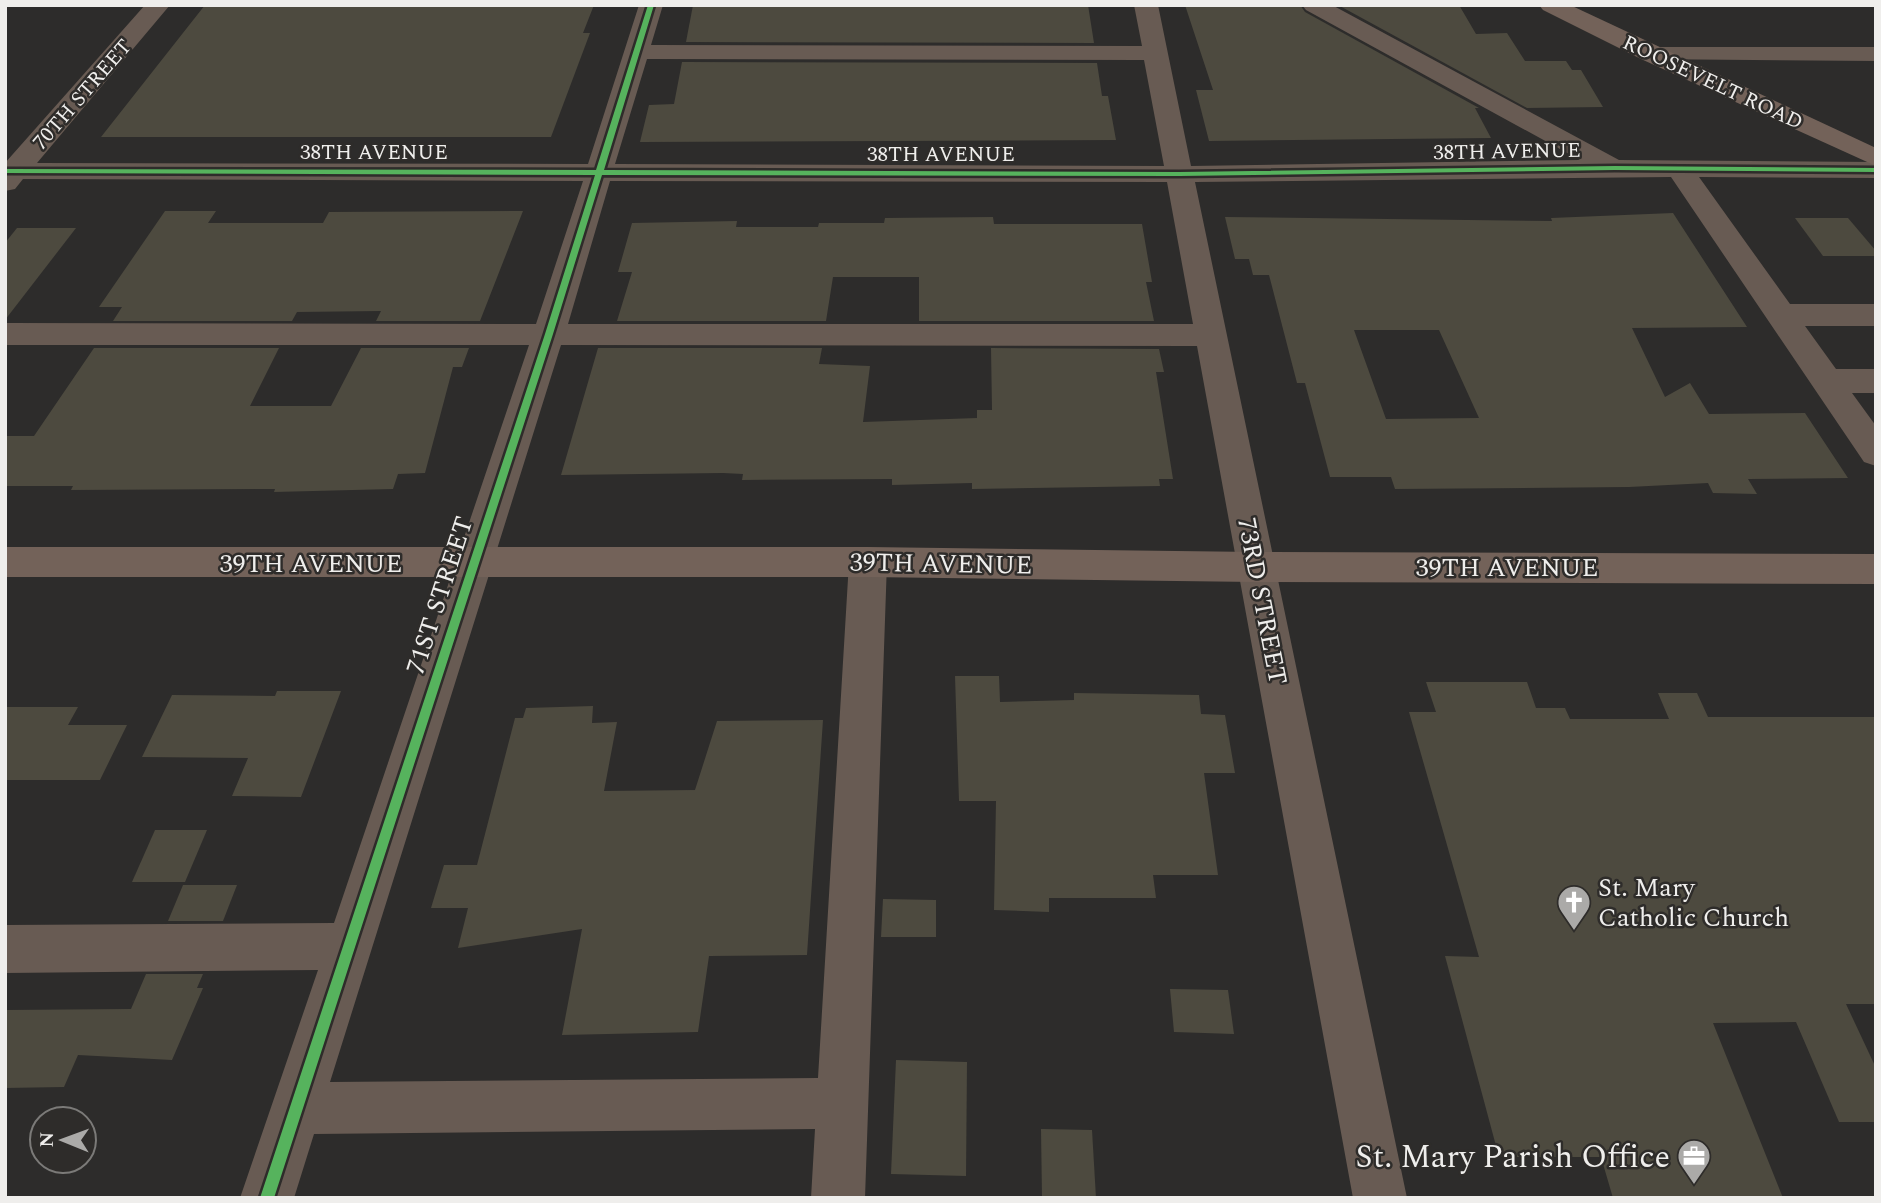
<svg xmlns="http://www.w3.org/2000/svg" width="1881" height="1203" viewBox="0 0 1881 1203" font-family="Spectral,serif">
	<style>
		.building { fill: #4d4a3f; fill-rule: evenodd }
		.lines { fill: none; stroke-linecap: round; stroke-linejoin: round }
		.minor { fill: #685b53; fill-rule: evenodd }
		.major { fill: #736259; fill-rule: evenodd }
		.cycleway-casing { stroke: #2e2c2a; stroke-width: 5 }
		.cycleway { fill: #56b35d; fill-rule: evenodd }
		.labels { text-anchor: middle; stroke-width: 5; stroke-linejoin: round; paint-order: stroke }
		.far-street-label { font-size: 21px; fill: #efeeec; stroke: #2e2c2a }
		.street-label { font-size: 26px; fill: #efeeec; stroke: #2e2c2a }
		.poi-label { font-size: 26px; fill: #efeeec; stroke: #2e2c2a; text-anchor: start }
		.near-poi-label { font-size: 32px; fill: #efeeec; stroke: #2e2c2a; text-anchor: end }
	</style>
	<rect width="100%" height="100%" fill="#2d2c2b"/>
	<g class="building">
		<polygon points="205,5 594,5 583,33 590,33 551,137 101,137"/>
		<polygon points="693,5 1088,5 1094,43 686,42"/>
		<polygon points="1185,5 1300,5 1305,12 1479,108 1475,108 1491,138 1209,141 1196,90 1213,90"/>
		<polygon points="1338,5 1459,5 1476,34 1507,33 1525,61 1566,61 1572,70 1581,70 1603,107 1527,108"/>
		<polygon points="682,62 1097,63 1102,96 1108,96 1116,140 640,142 649,105 674,104"/>
		<polygon points="165,211 216,211 208,223 323,223 329,212 523,211 480,321 376,321 381,311 297,312 292,321 113,321 122,307 99,307"/>
		<path d="M 1673,213 L 1747,327 L 1632,328 L 1665,397 L 1690,383 L 1709,414 L 1805,413 L 1848,478 L 1748,479 L 1757,494 L 1713,493 L 1708,483 L 1629,487 L 1395,489 L 1391,477 L 1330,477 L 1305,383 L 1297,383 L 1269,275 L 1253,275 L 1249,259 L 1235,259 L 1225,217 L 1552,221 L 1551,218 ZM 1354,330 L 1439,330 L 1479,418 L 1386,419 Z"/>
		<polygon points="993,217 994,224 1142,224 1152,282 1146,282 1154,321 919,321 919,277 833,277 826,321 617,321 632,272 618,272 632,223 737,221 736,227 818,227 819,223 884,223 885,218"/>
		<polygon points="1795,218 1848,218 1876,251 1876,256 1823,256"/>
		<polygon points="17,228 76,228 5,320 5,243"/>
		<polygon points="94,348 279,348 250,406 331,406 361,348 469,348 462,367 453,367 425,473 398,474 393,489 274,492 275,489 71,490 73,486 5,486 5,436 34,436"/>
		<polygon points="598,348 822,348 819,364 870,366 863,422 977,418 977,410 992,410 991,348 1159,349 1164,372 1156,372 1173,479 1159,479 1160,486 972,489 972,483 892,485 892,479 742,480 743,474 723,473 561,475"/>
		<polygon points="955,676 999,676 1000,702 1074,700 1074,693 1199,695 1201,714 1225,715 1235,773 1204,773 1218,875 1153,875 1156,898 1049,898 1049,912 994,910 996,801 959,801"/>
		<polygon points="1426,682 1527,682 1536,708 1565,708 1570,719 1669,719 1658,693 1697,693 1708,717 1876,717 1876,1004 1846,1004 1876,1068 1876,1122 1839,1122 1796,1022 1713,1023 1783,1198 1613,1198 1601,1157 1499,1157 1445,956 1479,957 1409,712 1436,712"/>
		<polygon points="277,691 341,691 301,797 232,796 248,758 142,757 172,695 275,696"/>
		<polygon points="593,706 592,723 617,722 604,791 695,790 717,721 823,720 807,955 709,956 698,1032 562,1035 582,929 458,948 468,908 431,908 444,865 477,865 515,718 523,718 526,708"/>
		<polygon points="5,707 78,707 68,725 127,725 100,780 5,780"/>
		<polygon points="155,830 207,830 185,882 132,882"/>
		<polygon points="183,885 237,885 223,921 168,921"/>
		<polygon points="883,899 936,900 936,937 881,937"/>
		<polygon points="146,974 203,974 197,988 203,988 172,1060 78,1055 64,1087 5,1088 5,1010 131,1009"/>
		<polygon points="1170,989 1228,990 1234,1034 1174,1032"/>
		<polygon points="896,1060 967,1062 966,1176 891,1174"/>
		<polygon points="1041,1129 1092,1130 1096,1198 1042,1198"/>
	</g>
	<g class="lines">
		<g class="minor">
			<path d="M 145,5 L 170,5 L 37,163 L 588,164 L 639,5 L 663,5 L 651,45 L 1142,46 L 1134,5 L 1158,5 L 1191,166 L 1580,160 L 1306,10 L 1302,5 L 1332,5 L 1619,160 L 1876,162 L 1876,178 L 1699,177 L 1790,304 L 1876,304 L 1876,326 L 1805,326 L 1836,369 L 1876,369 L 1876,393 L 1852,393 L 1876,426 L 1876,466 L 1864,462 L 1671,177 L 1195,182 L 1407,1198 L 1353,1198 L 1197,346 L 561,345 L 330,1082 L 818,1078 L 849,562 L 855,551 L 868,547 L 881,551 L 887,562 L 865,1198 L 811,1198 L 815,1129 L 314,1134 L 294,1198 L 240,1198 L 318,970 L 5,973 L 5,925 L 334,923 L 529,345 L 5,345 L 5,323 L 536,324 L 583,181 L 23,179 L 15,189 L 5,191 L 5,163 ZM 647,59 L 1144,60 L 1164,166 L 615,164 ZM 610,181 L 1167,182 L 1193,324 L 568,324 Z"/>
			<polygon points="1650,47 1876,47 1876,61 1641,59 1638,54 1641,49"/>
		</g>
		<g class="major">
			<polygon points="1539,5 1570,5 1876,148 1876,166 1641,59 1543,10"/>
			<polygon points="5,547 868,547 1256,552 1876,554 1876,584 1256,582 868,577 5,577"/>
		</g>
		<defs>
			<polygon id="cycleway" points="648,5 654,5 604,170 1179,172 1615,166 1876,168 1876,172 1615,170 1179,176 602,175 553,334 274,1198 260,1198 545,334 595,175 5,173 5,169 596,170"/>
		</defs>
		<use href="#cycleway" class="cycleway-casing"/>
		<use href="#cycleway" class="cycleway"/>
	</g>
	<defs>
		<symbol id="church-pin" viewBox="-11 -11 22 30"><path d="M0 17L-7.5 6A9.5 9.5 0 1 1 7.5 6Z" fill="#abaaa8" stroke="#2e2c2a"/><path d="M-1.2-6h2.4v3.5h3.3v2.4h-3.3V6h-2.4V-.1h-3.3v-2.4h3.3Z" fill="#fff"/></symbol>
		<symbol id="office-pin" viewBox="-11 -11 22 30"><path d="M0 17L-7.5 6A9.5 9.5 0 1 1 7.5 6Z" fill="#abaaa8" stroke="#2e2c2a"/><path d="M-6-3h4V-5.5h4V-3h4V5H-6ZM-1-4.5V-3h2v-1.5ZM-6 0V1H6V0Z" fill="#fff"/></symbol>
	</defs>
	<g fill-rule="evenodd">
		<use href="#church-pin" x="1555" y="883" width="38" height="52"/>
		<use href="#office-pin" x="1675" y="1137" width="38" height="52"/>
	</g>
	<g class="labels">
		<g class="far-street-label">
			<text transform="translate(1713 82) rotate(25)" y="7">ROOSEVELT ROAD</text>
			<text transform="translate(82 94) rotate(-49)" y="7">70TH STREET</text>
			<text transform="translate(1507 151) rotate(-1)" y="7">38TH AVENUE</text>
			<text x="374" y="159">38TH AVENUE</text>
			<text x="941" y="161">38TH AVENUE</text>
		</g>
		<g class="street-label">
			<text x="311" y="572">39TH AVENUE</text>
			<text transform="translate(941 563) rotate(1)" y="9">39TH AVENUE</text>
			<text x="1507" y="576">39TH AVENUE</text>
			<text transform="translate(439 595) rotate(-72)" y="9">71ST STREET</text>
			<text transform="translate(1263 601) rotate(79)" y="9">73RD STREET</text>
		</g>
		<g class="poi-label">
			<text x="1598" y="896">St. Mary<tspan x="1598" dy="30">Catholic Church</tspan></text>
		</g>
		<g class="near-poi-label">
			<text x="1670" y="1167">St. Mary Parish Office</text>
		</g>
	</g>
	<rect width="1881" height="1203" fill="none" stroke="#efeeec" stroke-width="14"/>
	<g transform="translate(63 1140) rotate(271)"><circle r="33" fill="#2e2c2a" stroke="#7b7a78" stroke-width="2"/>
	<path d="M0-5L12 26L0 18L-12 26Z" fill="#abaaa8"/>
	<text y="-10" font-size="19" font-weight="bold" text-anchor="middle" fill="#efeeec">N</text>
	</g>
</svg>
